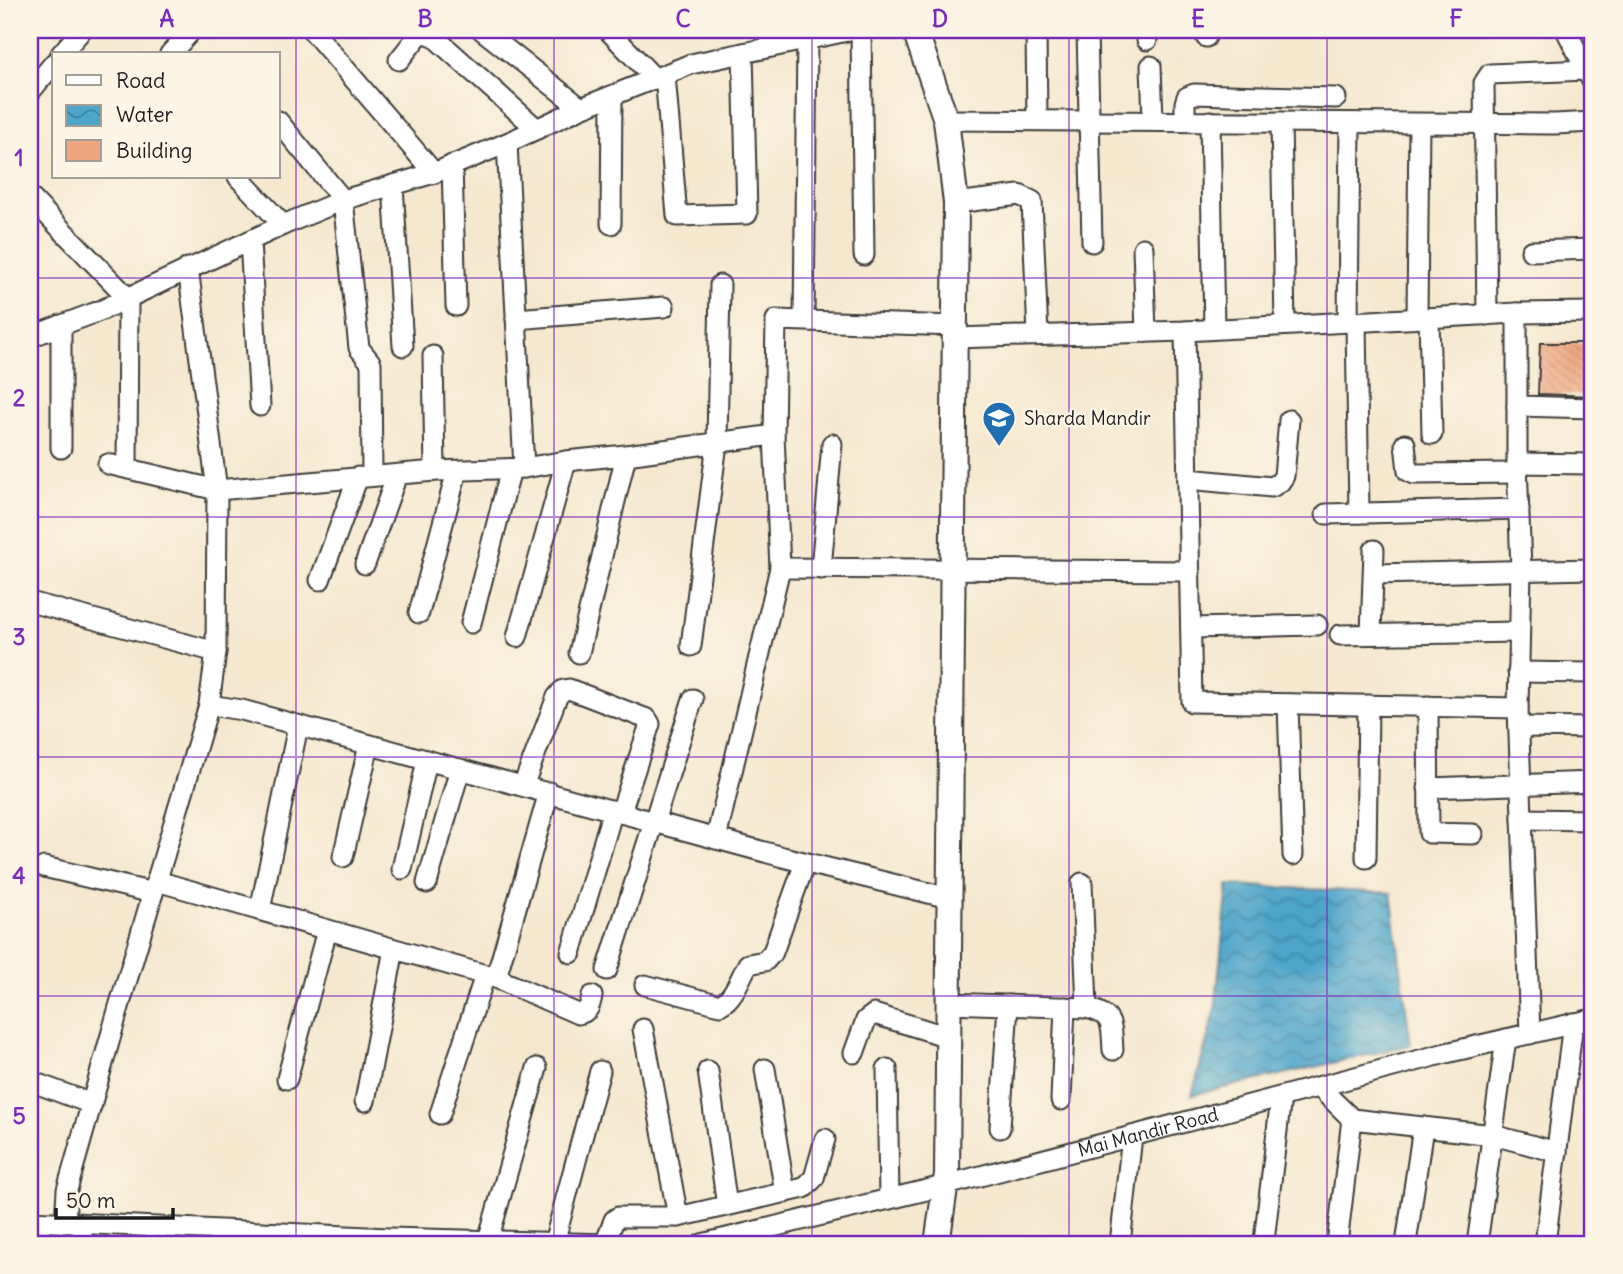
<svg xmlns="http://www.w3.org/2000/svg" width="1623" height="1274" viewBox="0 0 1623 1274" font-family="Delius,sans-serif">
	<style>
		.water { fill: url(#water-waves); stroke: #346073; stroke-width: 2 }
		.building { fill: url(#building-back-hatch) }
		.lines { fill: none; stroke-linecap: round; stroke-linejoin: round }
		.minor-casing { stroke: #3d3b37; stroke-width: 23 }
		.major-casing { stroke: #3d3b37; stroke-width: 28 }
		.minor { stroke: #fff; stroke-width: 19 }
		.major { stroke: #fff; stroke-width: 24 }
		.grid { fill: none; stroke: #7b2cbf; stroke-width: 2; stroke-opacity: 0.55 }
		.labels { text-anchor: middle; stroke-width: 5; stroke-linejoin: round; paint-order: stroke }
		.poi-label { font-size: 19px; fill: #1c1c1c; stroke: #fcf5e5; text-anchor: start }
		.street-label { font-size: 19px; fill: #1c1c1c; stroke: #fcf5e5 }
		.neatline { fill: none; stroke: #7b2cbf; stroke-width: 2.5 }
		.grid-label { font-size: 23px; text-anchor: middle; font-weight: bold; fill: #7b2cbf }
	</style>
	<defs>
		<pattern id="water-waves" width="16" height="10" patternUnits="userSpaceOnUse" patternTransform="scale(1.75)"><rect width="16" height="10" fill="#4da5ca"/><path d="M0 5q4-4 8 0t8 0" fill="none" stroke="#3f86a3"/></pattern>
		<pattern id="building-back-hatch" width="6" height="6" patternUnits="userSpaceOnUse" patternTransform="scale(1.75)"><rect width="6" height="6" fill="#efa67f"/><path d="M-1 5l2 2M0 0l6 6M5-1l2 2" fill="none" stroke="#cc8e6d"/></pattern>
	</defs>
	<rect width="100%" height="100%" fill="#fcf5e5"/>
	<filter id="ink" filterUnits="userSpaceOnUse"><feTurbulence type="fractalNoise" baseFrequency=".0143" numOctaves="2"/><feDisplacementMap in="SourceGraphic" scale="14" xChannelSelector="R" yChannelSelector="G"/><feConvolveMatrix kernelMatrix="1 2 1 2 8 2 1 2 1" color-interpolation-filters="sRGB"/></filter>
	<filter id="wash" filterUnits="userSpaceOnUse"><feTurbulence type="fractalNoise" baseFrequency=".00686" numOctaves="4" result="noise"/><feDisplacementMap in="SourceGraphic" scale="28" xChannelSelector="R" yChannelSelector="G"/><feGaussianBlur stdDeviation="1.57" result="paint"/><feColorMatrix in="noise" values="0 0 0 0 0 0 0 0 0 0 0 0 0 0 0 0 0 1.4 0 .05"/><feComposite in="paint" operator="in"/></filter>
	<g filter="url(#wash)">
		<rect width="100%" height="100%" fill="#f6e8cf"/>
		<polygon class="water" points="1228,885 1391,893 1411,1045 1192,1095 1215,1011"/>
		<g id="blocks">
			<polygon class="building" points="1540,343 1593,343 1593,396 1538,394"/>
		</g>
	</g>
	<g filter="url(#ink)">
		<use href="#blocks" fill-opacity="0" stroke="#3d3b37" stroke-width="2"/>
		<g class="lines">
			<defs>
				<g id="minor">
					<polyline points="312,30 434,173"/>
					<polyline points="482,30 581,108"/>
					<polyline points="608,30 655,79"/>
					<polyline points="861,30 864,255"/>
					<polyline points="1036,30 1037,120"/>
					<polyline points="1087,30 1092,242"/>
					<polyline points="1146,30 1147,40"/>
					<polyline points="1205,30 1206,37"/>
					<polyline points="1566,30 1593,83"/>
					<polyline points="61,54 80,32 78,30"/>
					<polyline points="170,54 192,30"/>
					<polyline points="399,60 418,36 423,33 432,35 537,129"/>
					<polyline points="1151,66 1153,120"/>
					<polyline points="665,75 677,216 747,214 743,53"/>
					<polyline points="30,92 54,63"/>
					<polyline points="946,120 1555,124 1593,122"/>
					<polyline points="278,121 343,200 359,348 371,363 372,476"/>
					<polyline points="1185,121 1185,103 1187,97 1194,94 1336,98"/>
					<polyline points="1210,121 1214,329"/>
					<polyline points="1281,122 1285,325"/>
					<polyline points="452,165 456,306"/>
					<polyline points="238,177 283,225"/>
					<polyline points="393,185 403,346"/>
					<polyline points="30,197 128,298 127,468"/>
					<polyline points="956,203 1019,195 1032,201 1038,335"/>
					<polyline points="611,224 612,97"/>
					<polyline points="250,241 260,406"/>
					<polyline points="1143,248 1146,332"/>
					<polyline points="1531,251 1593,249"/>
					<polyline points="188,268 217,490 216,652"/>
					<polyline points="1487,315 1484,83 1490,74 1586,70"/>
					<polyline points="1417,318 1419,124"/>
					<polyline points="1429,318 1432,434"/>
					<polyline points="516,319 664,307"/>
					<polyline points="804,319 807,39"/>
					<polyline points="1348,322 1350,123"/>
					<polyline points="1356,322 1359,513"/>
					<polyline points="1185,331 1192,702 1518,708 1521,569 1517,463 1517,313"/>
					<polyline points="30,337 102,310 283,225 343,200 434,173 507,143 581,108 691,64 852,30"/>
					<polyline points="955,338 1185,331 1517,313 1593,312"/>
					<polyline points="433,356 435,471"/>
					<polyline points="1517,406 1593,408"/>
					<polyline points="774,435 776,320 955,326"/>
					<polyline points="1405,444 1408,471 1414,474 1518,473"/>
					<polyline points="61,448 61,325"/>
					<polyline points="1517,463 1593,464"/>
					<polyline points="108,464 217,490 435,471 524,468 507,143"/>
					<polyline points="524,468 566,461 626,455 774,435 780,568 716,839"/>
					<polyline points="1188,479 1272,487 1280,482 1284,476 1289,420"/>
					<polyline points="1326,514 1519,509"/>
					<polyline points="365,564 397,475"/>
					<polyline points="780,568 1190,571"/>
					<polyline points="821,569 832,444"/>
					<polyline points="1374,574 1593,569"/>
					<polyline points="320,580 358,477"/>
					<polyline points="30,602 216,652 209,705 119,1007 67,1190 65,1223"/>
					<polyline points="419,613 457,471"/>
					<polyline points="471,623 511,469"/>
					<polyline points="1191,628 1317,625"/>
					<polyline points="1371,634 1374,550"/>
					<polyline points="1340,635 1519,632"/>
					<polyline points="517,637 566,461"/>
					<polyline points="691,646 717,443 720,285"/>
					<polyline points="579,653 626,455"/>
					<polyline points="1518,672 1593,673"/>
					<polyline points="1288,704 1293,855"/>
					<polyline points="209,705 242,710 783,857 949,898"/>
					<polyline points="1428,706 1429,833 1473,834"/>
					<polyline points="1518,708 1530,1034"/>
					<polyline points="1519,727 1593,728"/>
					<polyline points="523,786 557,697 563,690 569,689 647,719 650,724 621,812"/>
					<polyline points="1428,788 1593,782"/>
					<polyline points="1522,819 1593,820"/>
					<polyline points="343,857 369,745"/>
					<polyline points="1366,858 1368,705"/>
					<polyline points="44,867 153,893"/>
					<polyline points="402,869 427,761"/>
					<polyline points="157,881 496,978 549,792"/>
					<polyline points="427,883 460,769"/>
					<polyline points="1082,883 1087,1008"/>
					<polyline points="260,910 298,726"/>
					<polyline points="571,953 613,810"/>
					<polyline points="607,970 693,699"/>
					<path d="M 496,978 L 578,1014 C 589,1012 590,1006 592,996"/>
					<path d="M 645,985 L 720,1005 C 734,998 740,978 748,964 L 765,961 L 773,952 L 805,863"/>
					<path d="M 948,1003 L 1087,1008 C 1115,1015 1111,1026 1113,1050"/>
					<polyline points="643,1029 678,1217"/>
					<polyline points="854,1053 866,1020 874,1014 948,1037"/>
					<polyline points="765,1069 785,1193"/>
					<polyline points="887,1069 889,1199"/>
					<polyline points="708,1071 727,1206"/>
					<polyline points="287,1079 327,930"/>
					<polyline points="30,1081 92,1104"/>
					<polyline points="1319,1087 1352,1119 1493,1135 1557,1152"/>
					<polyline points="1061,1100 1065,1007"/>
					<polyline points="365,1101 394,949"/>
					<polyline points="440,1114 485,975"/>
					<polyline points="1000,1128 1008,1005"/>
					<polyline points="30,1221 389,1238 607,1244"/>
					<polyline points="1264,1241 1281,1097"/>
					<polyline points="554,1243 600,1071"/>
					<polyline points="81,1244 83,1224"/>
					<polyline points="487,1244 537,1068"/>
					<polyline points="605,1244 614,1220 618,1217 678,1217 804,1188 814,1178 825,1139"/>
					<path id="s1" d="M 702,1244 L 935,1188 L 1446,1053 L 1593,1019"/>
					<polyline points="1120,1244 1132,1136"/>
					<polyline points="1337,1244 1352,1119"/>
					<polyline points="1406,1244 1423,1127"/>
					<polyline points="1477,1244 1506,1039"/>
					<polyline points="1545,1244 1573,1023"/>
				</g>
				<polyline id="major" points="915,30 946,120 956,203 947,1174 937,1244"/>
			</defs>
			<use href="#minor" class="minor-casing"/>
			<use href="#major" class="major-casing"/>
			<use href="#minor" class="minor"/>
			<use href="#major" class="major"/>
		</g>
	</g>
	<path class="grid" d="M 296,30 L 296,1244M 554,30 L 554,1244M 812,30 L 812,1244M 1069,30 L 1069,1244M 1327,30 L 1327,1244M 30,278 L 1593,278M 30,517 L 1593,517M 30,757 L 1593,757M 30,996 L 1593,996"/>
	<defs>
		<symbol id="school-pin" viewBox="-11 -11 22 30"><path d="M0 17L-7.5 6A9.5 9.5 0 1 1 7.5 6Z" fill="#1f6fb2" stroke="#fcf5e5"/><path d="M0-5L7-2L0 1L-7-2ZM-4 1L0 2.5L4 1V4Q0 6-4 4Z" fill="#fff"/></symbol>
	</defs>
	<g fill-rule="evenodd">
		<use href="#school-pin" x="980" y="399" width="38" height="52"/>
	</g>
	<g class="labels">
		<g class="poi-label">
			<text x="1024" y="425">Sharda Mandir</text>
		</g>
		<g class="street-label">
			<text dy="7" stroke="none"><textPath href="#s1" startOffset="460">Mai Mandir Road</textPath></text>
		</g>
	</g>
	<rect width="1623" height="1274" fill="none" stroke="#fcf5e5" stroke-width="77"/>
	<rect x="52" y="52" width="228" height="126" fill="#fcf5e5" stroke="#a29e95" stroke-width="2"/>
	<rect x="66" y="75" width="35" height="10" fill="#ffffff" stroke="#a29e95" stroke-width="2"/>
	<text x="116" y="88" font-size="21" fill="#1c1c1c">Road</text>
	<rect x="66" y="105" width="35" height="21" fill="url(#water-waves)" stroke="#a29e95" stroke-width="2"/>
	<text x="116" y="122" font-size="21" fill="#1c1c1c">Water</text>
	<rect x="66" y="140" width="35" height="21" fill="#efa67f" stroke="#a29e95" stroke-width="2"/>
	<text x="116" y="158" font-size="21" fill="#1c1c1c">Building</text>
	<path d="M56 1208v10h117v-10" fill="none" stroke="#1c1c1c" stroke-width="3.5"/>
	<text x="66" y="1208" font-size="21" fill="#1c1c1c" stroke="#fcf5e5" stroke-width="5" paint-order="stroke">50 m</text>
	<rect x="38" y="38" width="1546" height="1198" class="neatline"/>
	<g class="grid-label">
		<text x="167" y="27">A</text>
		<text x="425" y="27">B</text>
		<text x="683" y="27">C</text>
		<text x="940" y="27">D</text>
		<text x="1198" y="27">E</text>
		<text x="1456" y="27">F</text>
		<text x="19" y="166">1</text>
		<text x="19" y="406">2</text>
		<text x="19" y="645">3</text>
		<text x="19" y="884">4</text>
		<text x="19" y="1124">5</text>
	</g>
</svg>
